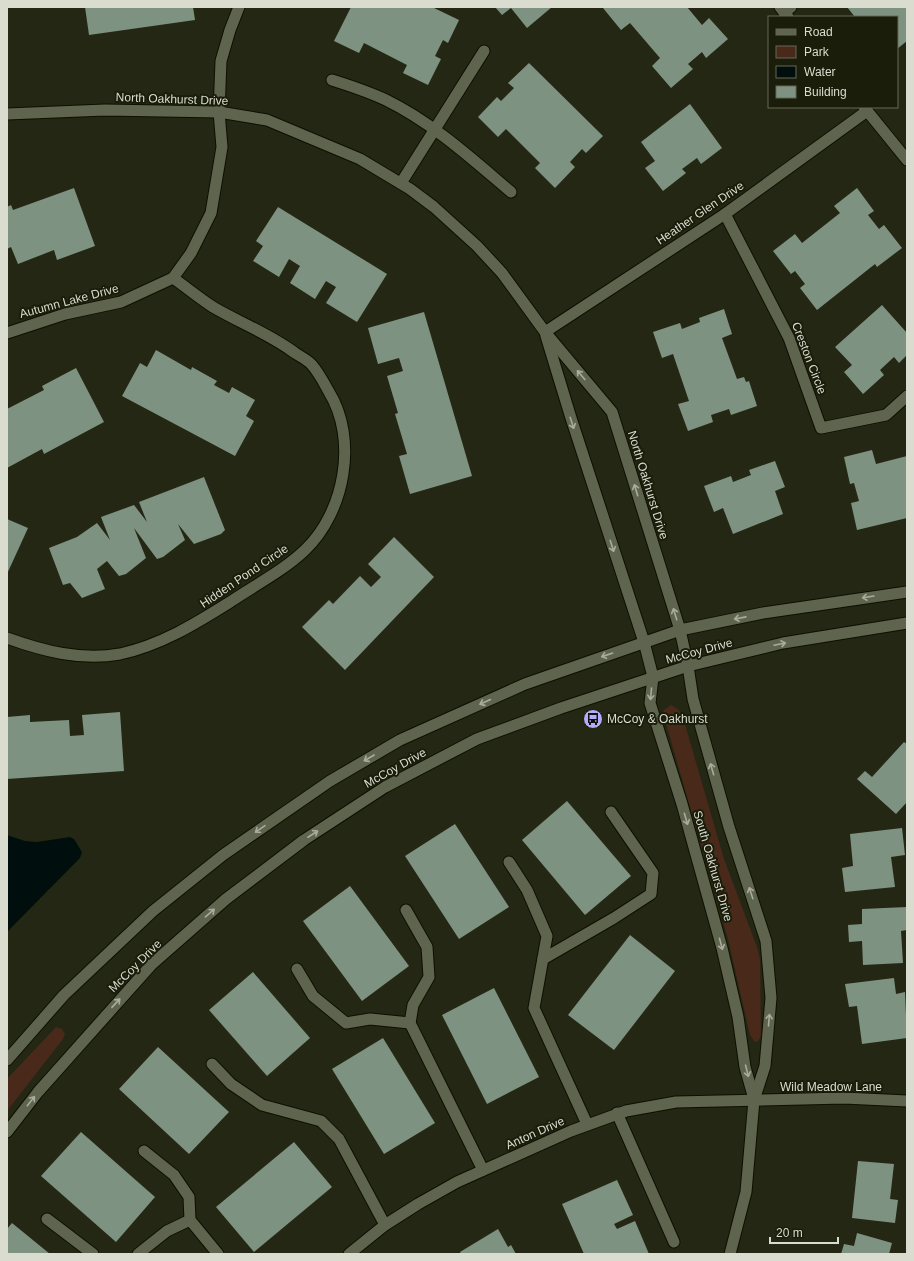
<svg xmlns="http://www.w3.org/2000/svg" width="914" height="1261" viewBox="0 0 914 1261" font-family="Arial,sans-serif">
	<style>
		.green { fill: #492919 }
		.water { fill: #000f0d }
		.building { fill: #7e9282 }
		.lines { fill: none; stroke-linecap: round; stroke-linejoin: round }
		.service-casing { stroke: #0d1001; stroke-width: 13 }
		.minor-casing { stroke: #0d1001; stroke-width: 13 }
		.tertiary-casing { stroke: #0d1001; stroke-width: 13 }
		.service { stroke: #5f644e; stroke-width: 11 }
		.minor { stroke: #5f644e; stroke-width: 11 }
		.tertiary { stroke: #5f644e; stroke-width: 11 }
		.oneway { stroke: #a9ac9c }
		.labels { text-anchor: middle; stroke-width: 4; stroke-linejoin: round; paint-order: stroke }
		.street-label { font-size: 12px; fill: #dadcd0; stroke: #1a1d0a }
		.poi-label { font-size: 12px; fill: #dadcd0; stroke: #1a1d0a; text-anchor: start }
	</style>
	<rect width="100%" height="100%" fill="#242713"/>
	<g class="green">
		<polygon points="671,705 679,710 684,721 724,859 757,947 760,959 761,1036 757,1042 754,1041 750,1035 728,939 663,713 664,710"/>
		<polygon points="56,1027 62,1029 65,1034 63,1039 7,1111 7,1079"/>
	</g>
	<polygon class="water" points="7,835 25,841 37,842 70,837 74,839 82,852 80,858 7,932"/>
	<g class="building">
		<polygon points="85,7 193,7 195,20 89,35"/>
		<polygon points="351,7 432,7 459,20 448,43 443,40 435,56 441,59 428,85 403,73 407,65 364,43 359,53 334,41"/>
		<polygon points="495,7 552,7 527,28 511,8 502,15"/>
		<polygon points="605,7 687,7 702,25 709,18 728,39 706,58 702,52 688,64 693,69 671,88 652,66 660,58 630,23 621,30 603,8"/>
		<polygon points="847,7 907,7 907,41 897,49 897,17 855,17"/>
		<polygon points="529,63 603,136 586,153 582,149 570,162 575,167 555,188 535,168 540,163 506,129 498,137 478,117 497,97 501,101 514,88 508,83"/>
		<polygon points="690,104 722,148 701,164 697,158 682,169 686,173 663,191 645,168 655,161 641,142"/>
		<polygon points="74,188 95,246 57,260 54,250 18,264 11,247 7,249 7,207 11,205 13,210"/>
		<polygon points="857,188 874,211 868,215 879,229 884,225 902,248 877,267 875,264 817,310 800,288 805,284 795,271 791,274 773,251 795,234 802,243 840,213 834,206"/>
		<polygon points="278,207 387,274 357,322 326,303 336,287 326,281 315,299 290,283 300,266 289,259 279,277 253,261 263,246 256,241"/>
		<polygon points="882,305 907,333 907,355 899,363 894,357 880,370 884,375 863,394 844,372 852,365 835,347"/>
		<polygon points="724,309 732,334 722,338 737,379 744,377 746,382 749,381 757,406 731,415 729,409 711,415 713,422 688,431 678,404 689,401 673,354 662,358 653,332 680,323 682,329 700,322 699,318"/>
		<polygon points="424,312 472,476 410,494 399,456 407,454 395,414 398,413 387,376 403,371 399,358 378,364 368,328"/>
		<polygon points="156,350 191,370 192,367 217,381 214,385 229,393 232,387 255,400 246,416 254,421 235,456 122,396 140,363 147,367"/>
		<polygon points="76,368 104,422 44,454 42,449 7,468 7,409 44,390 42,386"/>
		<polygon points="872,450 876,464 907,456 907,518 857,530 851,503 859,501 854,483 850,484 844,457"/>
		<polygon points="775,461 785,487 775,491 783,514 733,534 723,508 714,512 704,486 731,476 733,482 751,475 749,470"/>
		<polygon points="204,477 225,530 221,534 194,544 178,524 185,540 163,557 157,559 134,528 146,558 126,574 119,576 107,561 97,569 105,589 82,598 70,583 63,585 49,548 77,537 97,523 110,540 101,517 134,505 147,522 139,502"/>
		<polygon points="7,519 28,528 7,574"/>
		<polygon points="394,537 434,577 345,670 302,627 329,600 333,604 360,576 371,587 381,577 368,564"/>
		<polygon points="120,712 124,771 7,779 7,717 30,715 30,722 69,720 70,736 84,735 82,715"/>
		<polygon points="904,742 907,744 907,802 896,814 857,779 865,771 872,777"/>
		<polygon points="567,801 631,876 585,915 522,840"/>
		<polygon points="455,824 509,907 459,939 405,856"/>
		<polygon points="902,828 905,855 891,857 895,887 845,892 842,868 853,866 850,834"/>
		<polygon points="350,886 409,966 362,1001 303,921"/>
		<polygon points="907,907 907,930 901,931 903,963 863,965 862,941 849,942 848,925 862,924 862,909"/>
		<polygon points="630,935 675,971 614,1050 568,1015"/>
		<polygon points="253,972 310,1038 267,1076 209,1010"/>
		<polygon points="894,978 896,994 905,992 907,1038 862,1044 857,1006 849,1007 845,984"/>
		<polygon points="494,988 539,1077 487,1104 442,1015"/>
		<polygon points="383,1038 435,1123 384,1154 332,1069"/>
		<polygon points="158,1047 229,1112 189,1154 119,1089"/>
		<polygon points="81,1132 155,1197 116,1242 41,1176"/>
		<polygon points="294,1142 332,1187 254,1252 216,1207"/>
		<polygon points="858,1161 894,1164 890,1199 898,1200 895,1223 852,1218"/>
		<polygon points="617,1180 633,1215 614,1224 617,1229 635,1221 649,1254 584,1254 562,1204"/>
		<polygon points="12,1223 50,1254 7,1254 7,1229"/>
		<polygon points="498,1229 508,1247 511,1245 516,1254 461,1254 460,1252"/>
		<polygon points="857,1233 892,1243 889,1254 841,1254 844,1244 854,1246"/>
	</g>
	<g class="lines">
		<defs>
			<g id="service">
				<polyline points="784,13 791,7"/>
				<path d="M 332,80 C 351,86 369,92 386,100 C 433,123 472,159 511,192"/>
				<polyline points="219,112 221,61 230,30 239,7"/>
				<polyline points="401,183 484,51"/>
				<polyline points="509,862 527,890 547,936 534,1008 587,1124"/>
				<polyline points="406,910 427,947 429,977 413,1005 410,1023 483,1170"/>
				<polyline points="543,959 614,918 651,894 653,873 611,812"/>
				<polyline points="297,969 313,996 346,1023 370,1019 410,1023"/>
				<polyline points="212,1064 231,1084 262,1105 321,1121 339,1139 385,1225"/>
				<polyline points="617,1113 674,1242"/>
				<polyline points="144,1151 174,1175 189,1197 190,1220 218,1254"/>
				<polyline points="47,1219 93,1254"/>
				<polyline points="138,1254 167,1231 190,1220"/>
			</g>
			<g id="minor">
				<polyline points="780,7 788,17"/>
				<polyline points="864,107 907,160"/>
				<polyline points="7,114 105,110 219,112 267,120 360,159 410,189 434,207 477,246 502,273 545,332 612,412 680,630 688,666 693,699 729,827 766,941 771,998 765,1066 754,1100 746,1192 730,1254"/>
				<polyline points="725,214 789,338 821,428 886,415 907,396"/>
				<polyline points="545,332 725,214 867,111"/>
				<polyline points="7,333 65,314 121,302 173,278 191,253 211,213 222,147 219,112"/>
				<polyline points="546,336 571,418 644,642 653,677 650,703 682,804 722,948 738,1017 745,1067 754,1099"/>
				<path d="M 7,638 C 43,651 81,661 120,654 C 161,645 195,624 230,602 C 255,585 283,571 305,550 C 345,512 358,439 329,392 C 324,383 319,373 312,365 C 308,360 301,357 295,353 C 270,334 240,323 213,307 C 199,298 186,287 173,278"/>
				<polyline points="349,1254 385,1225 418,1204 457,1182 571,1131 626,1111 676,1102 844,1098 907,1101"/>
			</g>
			<g id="tertiary">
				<polyline points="7,1060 64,995 153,911 223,855 330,781 400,740 525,684 680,630 763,613 907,592"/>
				<polyline points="7,1132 38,1092 152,964 226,899 304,840 385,787 477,739 561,708 688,666 783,643 907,623"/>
			</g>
		</defs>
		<use href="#service" class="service-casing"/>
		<use href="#minor" class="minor-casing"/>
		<use href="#tertiary" class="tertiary-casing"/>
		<use href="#service" class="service"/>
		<use href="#minor" class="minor"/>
		<use href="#tertiary" class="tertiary"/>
	</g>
	<defs><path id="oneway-shaft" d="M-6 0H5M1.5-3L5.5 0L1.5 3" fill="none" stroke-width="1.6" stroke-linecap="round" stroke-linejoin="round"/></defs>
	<g class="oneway">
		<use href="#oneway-shaft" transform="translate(581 375) rotate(-130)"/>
		<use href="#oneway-shaft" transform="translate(572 423) rotate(72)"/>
		<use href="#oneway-shaft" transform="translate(636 490) rotate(-107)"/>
		<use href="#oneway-shaft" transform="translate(612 546) rotate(72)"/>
		<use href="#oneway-shaft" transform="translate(868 597) rotate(171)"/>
		<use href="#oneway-shaft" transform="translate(675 614) rotate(-107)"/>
		<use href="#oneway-shaft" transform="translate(740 618) rotate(169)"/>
		<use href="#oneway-shaft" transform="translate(780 644) rotate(-12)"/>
		<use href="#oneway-shaft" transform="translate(607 655) rotate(161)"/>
		<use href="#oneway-shaft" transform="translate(651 694) rotate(95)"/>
		<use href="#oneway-shaft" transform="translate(485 702) rotate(156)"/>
		<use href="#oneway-shaft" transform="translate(369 758) rotate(150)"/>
		<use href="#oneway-shaft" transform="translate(712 769) rotate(-106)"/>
		<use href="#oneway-shaft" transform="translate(686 819) rotate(74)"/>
		<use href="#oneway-shaft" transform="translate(260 829) rotate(145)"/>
		<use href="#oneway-shaft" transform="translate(313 834) rotate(-33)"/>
		<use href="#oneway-shaft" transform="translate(751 893) rotate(-108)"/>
		<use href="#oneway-shaft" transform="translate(210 913) rotate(-41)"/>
		<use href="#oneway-shaft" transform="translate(721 944) rotate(75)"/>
		<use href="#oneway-shaft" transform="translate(116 1003) rotate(-47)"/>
		<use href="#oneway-shaft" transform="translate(769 1020) rotate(-85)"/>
		<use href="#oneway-shaft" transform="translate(747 1071) rotate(76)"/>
		<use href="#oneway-shaft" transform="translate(31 1101) rotate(-52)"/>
	</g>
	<defs>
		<symbol id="bus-disc" viewBox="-11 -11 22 22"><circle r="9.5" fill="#b4acf9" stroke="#1a1d0a"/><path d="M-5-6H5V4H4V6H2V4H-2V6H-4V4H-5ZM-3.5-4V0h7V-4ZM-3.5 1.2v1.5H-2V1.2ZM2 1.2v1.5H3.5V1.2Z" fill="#111"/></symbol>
	</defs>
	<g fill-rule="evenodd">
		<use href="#bus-disc" x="582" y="708" width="22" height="22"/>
	</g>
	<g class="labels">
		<g class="street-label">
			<text transform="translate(172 99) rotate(2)" y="4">North Oakhurst Drive</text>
			<text transform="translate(700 213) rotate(-34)" y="4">Heather Glen Drive</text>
			<text transform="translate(69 301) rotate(-15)" y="4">Autumn Lake Drive</text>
			<text transform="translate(809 358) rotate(69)" y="4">Creston Circle</text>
			<text transform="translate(648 485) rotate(73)" y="4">North Oakhurst Drive</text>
			<text transform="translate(244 576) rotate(-34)" y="4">Hidden Pond Circle</text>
			<text transform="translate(699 651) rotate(-15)" y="4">McCoy Drive</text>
			<text transform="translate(395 768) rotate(-29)" y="4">McCoy Drive</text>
			<text transform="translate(713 866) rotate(74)" y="4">South Oakhurst Drive</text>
			<text transform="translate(135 966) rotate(-45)" y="4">McCoy Drive</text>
			<text x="831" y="1091">Wild Meadow Lane</text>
			<text transform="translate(535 1133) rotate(-24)" y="4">Anton Drive</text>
		</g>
		<g class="poi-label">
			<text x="607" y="723">McCoy &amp; Oakhurst</text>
		</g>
	</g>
	<rect width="914" height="1261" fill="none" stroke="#dadcd0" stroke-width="16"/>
	<rect x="768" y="16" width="130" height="92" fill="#1a1d0a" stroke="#676959"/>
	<rect x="776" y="29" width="20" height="6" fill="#5f644e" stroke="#676959"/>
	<text x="804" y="36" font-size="12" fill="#dadcd0">Road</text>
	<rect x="776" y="46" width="20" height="12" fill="#492919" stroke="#676959"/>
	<text x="804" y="56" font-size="12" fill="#dadcd0">Park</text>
	<rect x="776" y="66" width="20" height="12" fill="#000f0d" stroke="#676959"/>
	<text x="804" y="76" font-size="12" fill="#dadcd0">Water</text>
	<rect x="776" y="86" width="20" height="12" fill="#7e9282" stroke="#676959"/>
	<text x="804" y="96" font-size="12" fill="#dadcd0">Building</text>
	<path d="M770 1237v6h68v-6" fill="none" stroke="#dadcd0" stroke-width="2"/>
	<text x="776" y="1237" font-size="12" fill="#dadcd0" stroke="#1a1d0a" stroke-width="3" paint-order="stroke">20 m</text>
</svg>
